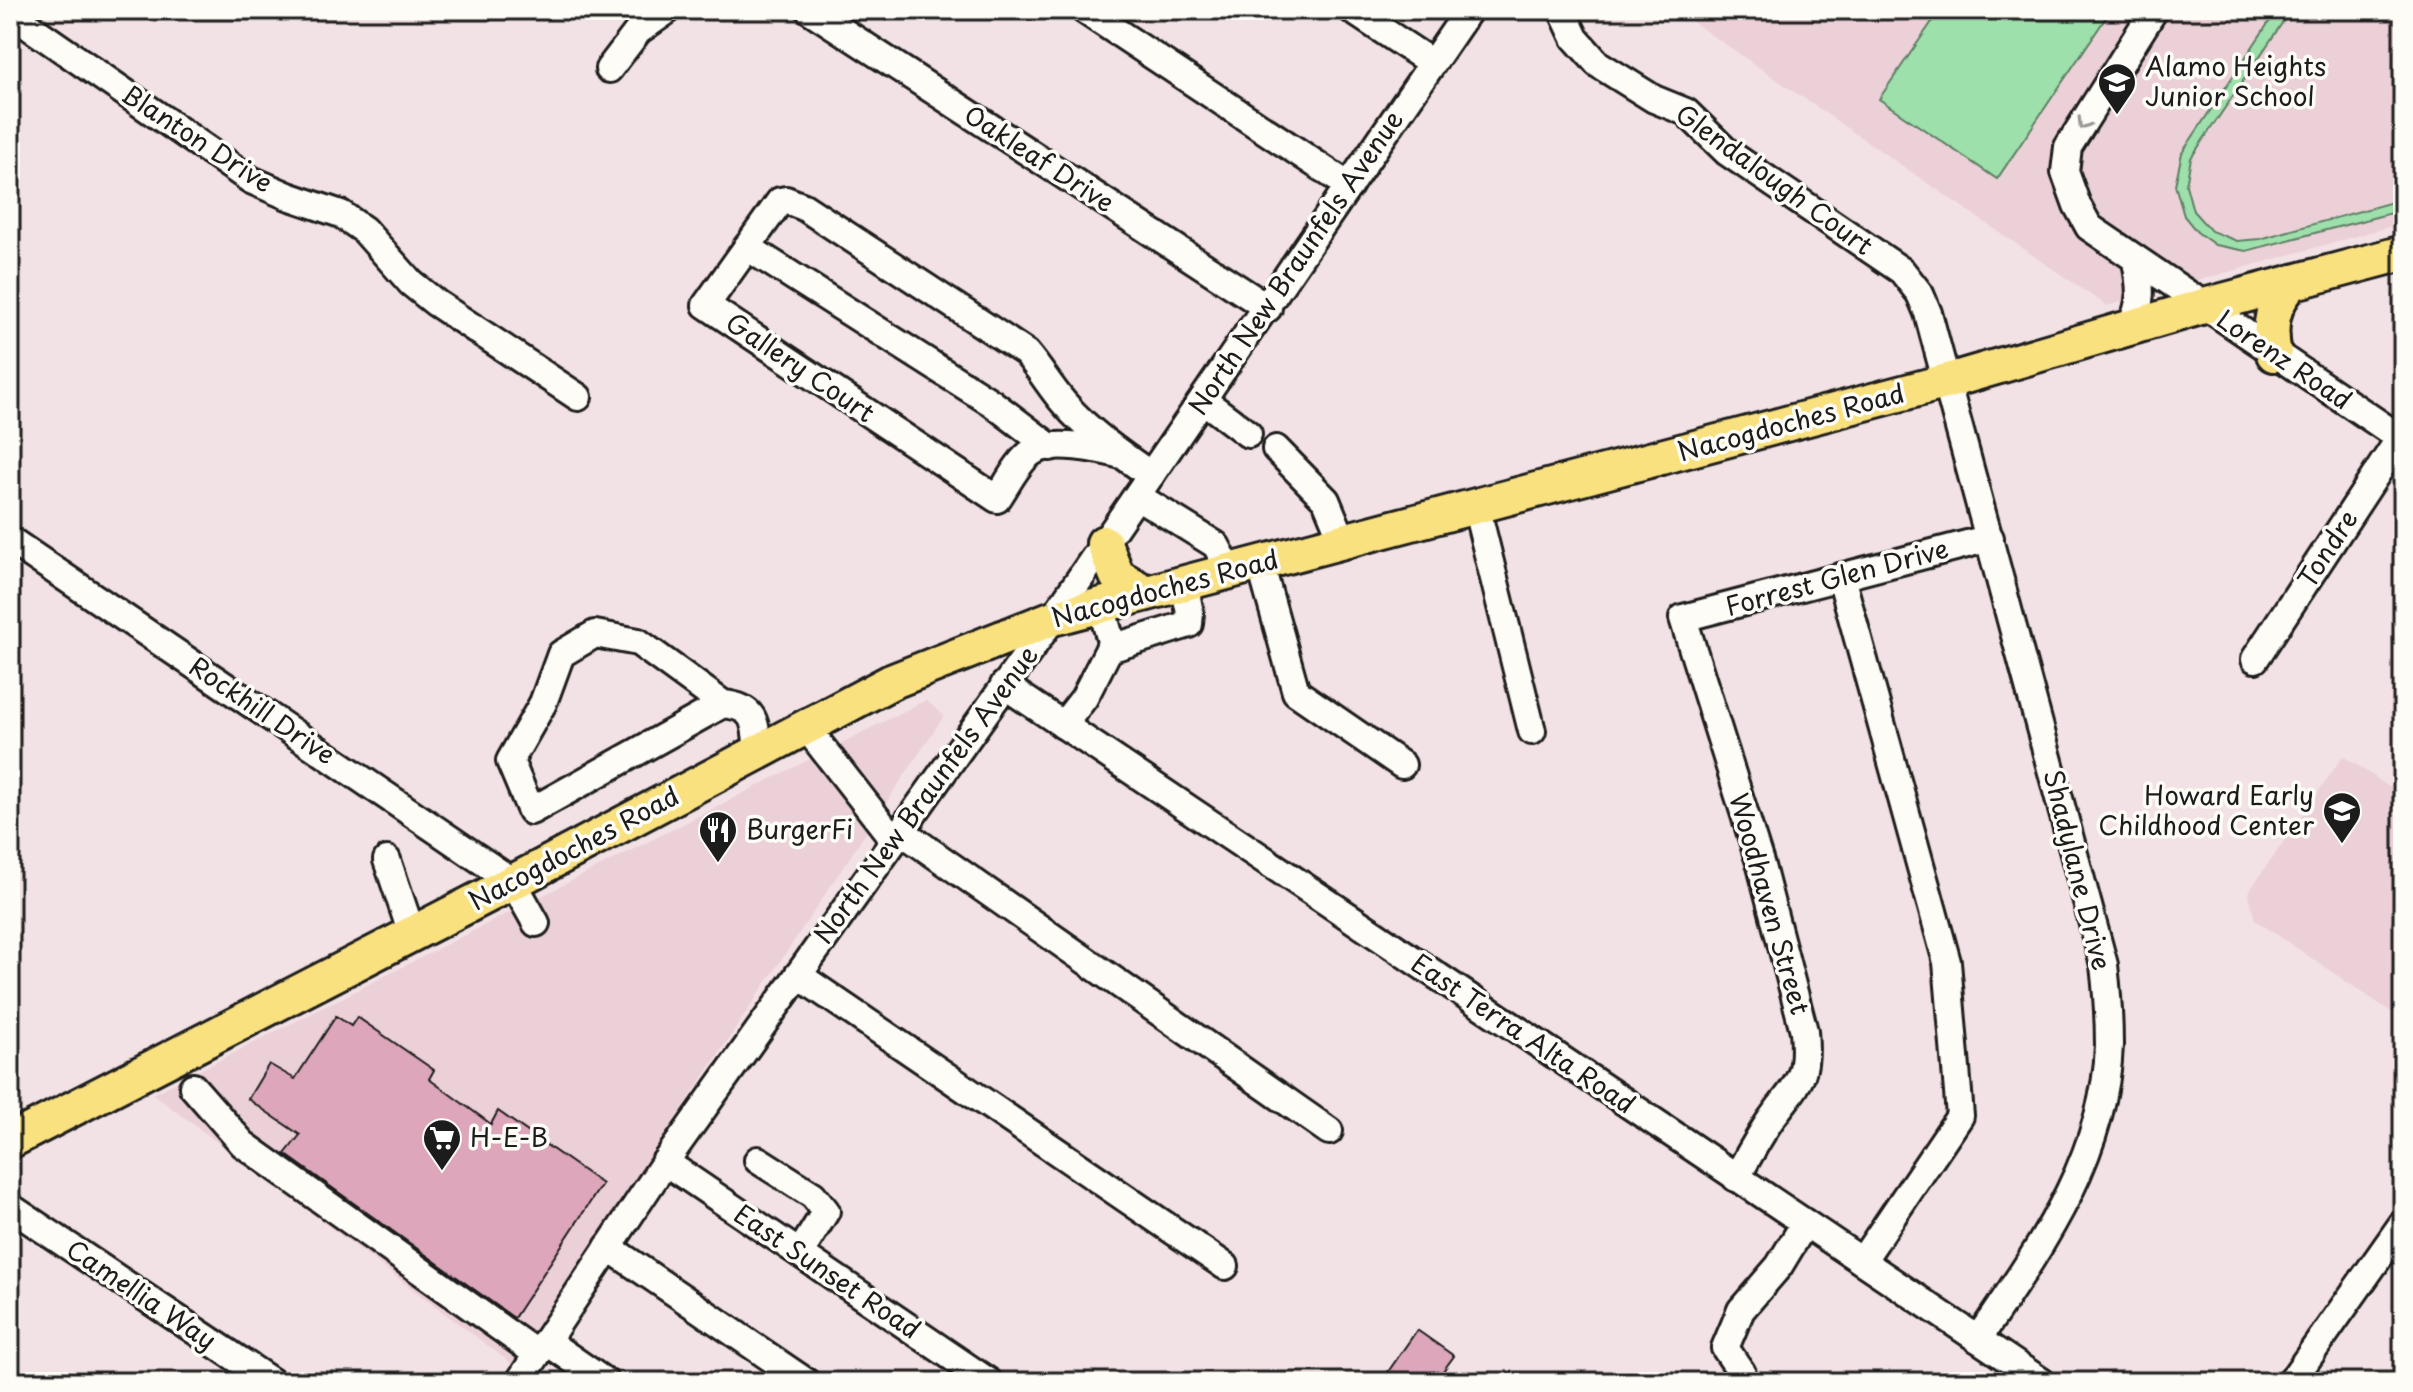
<svg xmlns="http://www.w3.org/2000/svg" width="2413" height="1392" viewBox="0 0 2413 1392" font-family="'Playpen Sans',sans-serif">
	<style>
		.built { fill: #ecd0d8 }
		.green { fill: #9ee0ab; stroke: #5d7e64; stroke-width: 2 }
		.building { fill: #dda6bb; stroke: #1c1c1c; stroke-width: 2 }
		.lines { fill: none; stroke-linecap: round; stroke-linejoin: round }
		.minor-casing { stroke: #1c1c1c; stroke-width: 32 }
		.major-casing { stroke: #1c1c1c; stroke-width: 40 }
		.minor { stroke: #fdfcf7; stroke-width: 26 }
		.major { stroke: #fae180; stroke-width: 34 }
		.oneway { stroke: #989794 }
		.labels { text-anchor: middle; stroke-width: 7; stroke-linejoin: round; paint-order: stroke }
		.poi-label { font-size: 26px; fill: #1c1c1c; stroke: #fdfcf7; text-anchor: start }
		.street-label { font-size: 26px; fill: #1c1c1c; stroke: #fdfcf7 }
	</style>
	<rect width="100%" height="100%" fill="#f3e2e5"/>
	<filter id="ink" filterUnits="userSpaceOnUse"><feTurbulence type="fractalNoise" baseFrequency=".0125" numOctaves="2"/><feDisplacementMap in="SourceGraphic" scale="16" xChannelSelector="R" yChannelSelector="G"/><feConvolveMatrix kernelMatrix="1 2 1 2 8 2 1 2 1" color-interpolation-filters="sRGB"/></filter>
	<g filter="url(#ink)">
		<g class="built">
			<polygon points="1675,10 2403,10 2403,223 2107,306"/>
			<polygon points="926,700 944,716 512,1364 153,1094"/>
			<polygon points="2343,756 2403,796 2403,1020 2255,920 2248,893"/>
		</g>
		<g class="green">
			<polygon points="1940,10 2111,10 1997,179 1879,99"/>
			<polygon points="2277,10 2291,10 2191,158 2186,185 2193,211 2211,231 2237,241 2260,239 2403,199 2403,210 2246,251 2215,245 2197,232 2184,216 2175,185 2182,153"/>
		</g>
		<g class="building">
			<polygon points="336,1016 351,1026 357,1017 434,1070 429,1079 491,1124 498,1111 602,1184 514,1318 285,1154 300,1135 248,1099 269,1064 295,1079"/>
			<polygon points="1417,1330 1454,1356 1435,1382 1381,1382"/>
		</g>
		<g class="lines">
			<defs>
				<g id="minor">
					<polyline points="810,10 1268,308"/>
					<polyline points="1084,10 1349,186"/>
					<polyline points="1352,10 1432,63"/>
					<path d="M 1562,10 L 1575,38 L 1598,64 L 1654,99 L 1686,112 L 1727,152 L 1902,271 L 1920,294 L 1928,313 L 2104,965 C 2107,991 2109,1018 2109,1045 C 2105,1158 2039,1249 1978,1339"/>
					<polyline points="2154,10 2068,147 2065,172 2077,205 2089,227 2403,440"/>
					<polyline points="10,13 251,180 288,196 341,214 364,230 411,283 436,303 578,397"/>
					<polyline points="609,69 638,31 668,10"/>
					<polyline points="747,247 992,403 1050,447"/>
					<path d="M 2130,328 C 2143,301 2141,289 2136,260"/>
					<polyline points="1203,400 1248,434"/>
					<polyline points="1276,449 1326,500 1343,541"/>
					<path d="M 1121,455 C 1099,449 1052,439 1032,452 C 1018,461 1007,485 997,499 L 706,305 L 780,201 L 786,200 L 804,207 L 1026,353 C 1040,369 1050,387 1064,403 C 1088,431 1120,454 1151,475"/>
					<polyline points="1137,496 1216,545 1230,571"/>
					<polyline points="1476,506 1532,731"/>
					<polyline points="10,540 513,882 536,923"/>
					<polyline points="1260,563 1296,692 1402,765"/>
					<polyline points="1841,577 1947,962 1960,1116 1862,1261"/>
					<polyline points="1109,649 1189,624 1190,613 1184,584"/>
					<polyline points="2255,659 2400,438"/>
					<polyline points="1004,685 2042,1382"/>
					<path d="M 723,704 L 531,811 L 510,761 L 543,703 L 561,654 L 595,634 L 638,642 L 723,704 C 758,707 755,725 758,752"/>
					<polyline points="1063,725 1084,698 1109,649 1111,641 1101,606"/>
					<polyline points="806,727 894,840"/>
					<polyline points="901,831 1329,1131"/>
					<polyline points="387,860 412,934"/>
					<polyline points="798,975 1225,1266"/>
					<polyline points="193,1087 243,1144 537,1354"/>
					<polyline points="758,1160 813,1195 826,1211 800,1253"/>
					<polyline points="665,1162 989,1382"/>
					<path d="M 1736,1178 C 1747,1159 1757,1140 1769,1122 C 1795,1084 1809,1083 1804,1031 L 1761,866 L 1683,618 L 1990,538"/>
					<polyline points="10,1207 272,1382"/>
					<polyline points="608,1247 806,1382"/>
					<polyline points="546,1341 605,1382"/>
					<polyline points="1742,1373 1725,1348 1741,1310 1779,1266 1805,1223"/>
					<polyline points="519,1382 665,1162 1053,618 1469,10"/>
					<polyline points="2291,1382 2403,1223"/>
				</g>
				<g id="major">
					<path d="M 2274,354 C 2268,325 2272,303 2293,282"/>
					<polyline points="1104,543 1117,576 1146,593"/>
					<polyline points="10,1141 513,882 891,682 1053,618 1948,381 2204,306 2403,253"/>
				</g>
			</defs>
			<use href="#minor" class="minor-casing"/>
			<use href="#major" class="major-casing"/>
			<use href="#minor" class="minor"/>
			<use href="#major" class="major"/>
		</g>
		<defs><path id="oneway-chevron" d="M-2-3.5L2.5 0L-2 3.5" fill="none" stroke-width="1.6" stroke-linecap="round" stroke-linejoin="round" transform="scale(2)"/></defs>
		<use class="oneway" href="#oneway-chevron" transform="translate(2083 124) rotate(122)"/>
	</g>
	<defs>
		<symbol id="school-pin" viewBox="-11 -11 22 30"><path d="M0 17L-7.5 6A9.5 9.5 0 1 1 7.5 6Z" fill="#1c1c1c" stroke="#fdfcf7"/><path d="M0-5L7-2L0 1L-7-2ZM-4 1L0 2.5L4 1V4Q0 6-4 4Z" fill="#fff"/></symbol>
		<symbol id="restaurant-pin" viewBox="-11 -11 22 30"><path d="M0 17L-7.5 6A9.5 9.5 0 1 1 7.5 6Z" fill="#1c1c1c" stroke="#fdfcf7"/><path d="M-5-6h1v4h1v-4h1v4h1v-4h1v5L-1.5 .5V6h-2V.5L-5-1ZM5-6V6H3V1.5H1.5Q1.5-4 5-6Z" fill="#fff"/></symbol>
		<symbol id="supermarket-pin" viewBox="-11 -11 22 30"><path d="M0 17L-7.5 6A9.5 9.5 0 1 1 7.5 6Z" fill="#1c1c1c" stroke="#fdfcf7"/><path d="M-6-5.5h2.5l.6 2H6L4.5 2H-2.5L-4.4-4H-6ZM-1.5 3.2a1.3 1.3 0 1 0 .1 0ZM3 3.2a1.3 1.3 0 1 0 .1 0Z" fill="#fff"/></symbol>
	</defs>
	<g fill-rule="evenodd">
		<use href="#school-pin" x="2095" y="60" width="44" height="60"/>
		<use href="#school-pin" x="2320" y="789" width="44" height="60"/>
		<use href="#restaurant-pin" x="696" y="808" width="44" height="60"/>
		<use href="#supermarket-pin" x="420" y="1116" width="44" height="60"/>
	</g>
	<g class="labels">
		<g class="poi-label">
			<text x="2145" y="76">Alamo Heights<tspan x="2145" dy="30">Junior School</tspan></text>
			<text x="2314" y="805" text-anchor="end">Howard Early<tspan x="2314" dy="30">Childhood Center</tspan></text>
			<text x="746" y="839">BurgerFi</text>
			<text x="470" y="1147">H-E-B</text>
		</g>
		<g class="street-label">
			<text transform="translate(197 139) rotate(33)" y="9">Blanton Drive</text>
			<text transform="translate(1039 159) rotate(33)" y="9">Oakleaf Drive</text>
			<text transform="translate(1774 180) rotate(36)" y="9">Glendalough Court</text>
			<text transform="translate(1296 263) rotate(-56)" y="9">North New Braunfels Avenue</text>
			<text transform="translate(2284 360) rotate(34)" y="9">Lorenz Road</text>
			<text transform="translate(800 368) rotate(34)" y="9">Gallery Court</text>
			<text transform="translate(1791 423) rotate(-15)" y="9">Nacogdoches Road</text>
			<text transform="translate(2328 549) rotate(-57)" y="9">Tondre</text>
			<text transform="translate(1837 578) rotate(-15)" y="9">Forrest Glen Drive</text>
			<text transform="translate(1165 589) rotate(-15)" y="9">Nacogdoches Road</text>
			<text transform="translate(262 711) rotate(34)" y="9">Rockhill Drive</text>
			<text transform="translate(926 795) rotate(-54)" y="9">North New Braunfels Avenue</text>
			<text transform="translate(574 849) rotate(-28)" y="9">Nacogdoches Road</text>
			<text transform="translate(2077 870) rotate(76)" y="9">Shadylane Drive</text>
			<text transform="translate(1769 904) rotate(74)" y="9">Woodhaven Street</text>
			<text transform="translate(1523 1034) rotate(34)" y="9">East Terra Alta Road</text>
			<text transform="translate(827 1272) rotate(34)" y="9">East Sunset Road</text>
			<text transform="translate(141 1295) rotate(34)" y="9">Camellia Way</text>
		</g>
	</g>
	<rect width="2413" height="1392" fill="none" stroke="#fdfcf7" stroke-width="40"/>
	<rect x="20" y="20" width="2373" height="1352" fill="none" stroke="#1c1c1c" stroke-width="3" filter="url(#ink)"/>
</svg>
